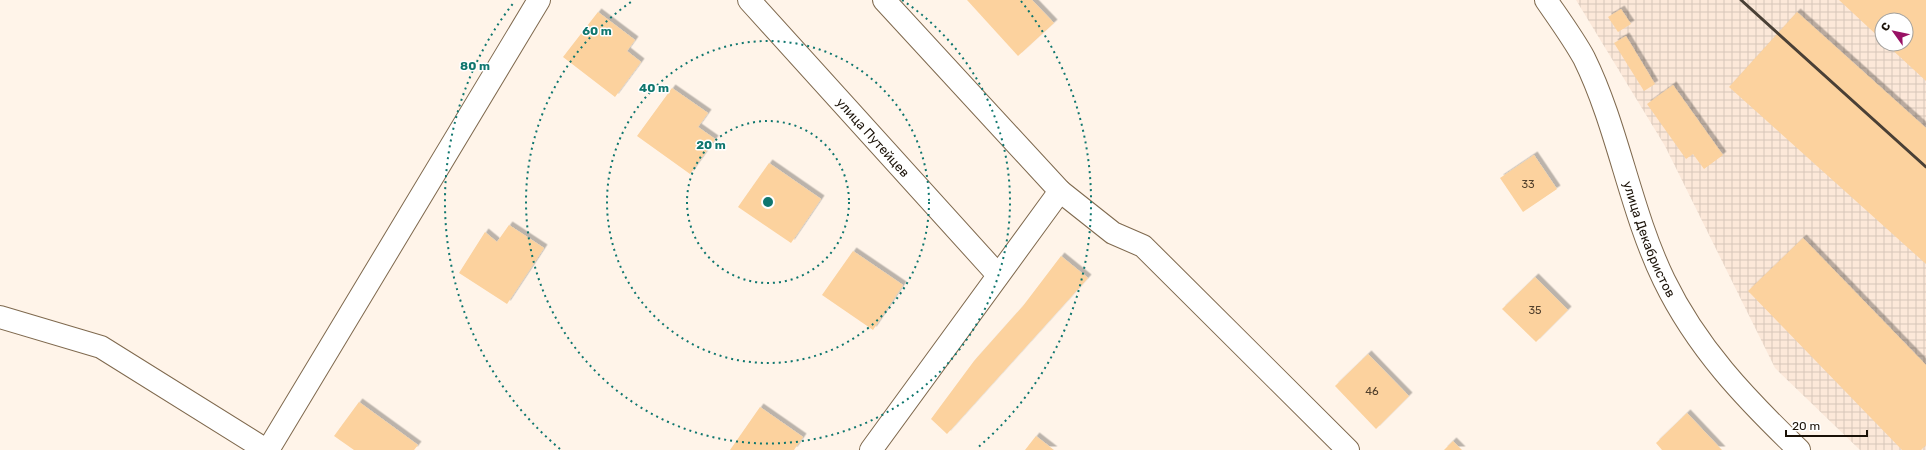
<svg xmlns="http://www.w3.org/2000/svg" width="1926" height="450" viewBox="0 0 1926 450" font-family="Rubik,sans-serif">
	<style>
		.industrial { fill: url(#industrial-grid); fill-rule: evenodd }
		.building { fill: #fcd29e; filter: url(#shadow) }
		.lines { fill: none; stroke-linecap: round; stroke-linejoin: round }
		.minor-casing { stroke: #7f694e; stroke-width: 24 }
		.minor { stroke: #fff; stroke-width: 22 }
		.rail { stroke: #4a4036; stroke-width: 3 }
		.ring { fill: none; stroke: #0f766e; stroke-width: 2; stroke-dasharray: 2 4 }
		.labels { text-anchor: middle; stroke-width: 3; stroke-linejoin: round; paint-order: stroke }
		.number-label { font-size: 11px; fill: #52412d }
		.street-label { font-size: 13px; fill: #1a1107; stroke: #fff }
		.centre { fill: #0f766e; stroke: #fff; stroke-width: 2 }
		.ring-label { font-size: 12px; text-anchor: middle; font-weight: bold; fill: #0f766e; stroke: #fff; stroke-width: 3; stroke-linejoin: round; paint-order: stroke }
	</style>
	<defs>
		<pattern id="industrial-grid" width="8" height="8" patternUnits="userSpaceOnUse"><rect width="8" height="8" fill="#fce8d9"/><path d="M0 4h8M4 0v8" fill="none" stroke="#d7c6b9"/></pattern>
		<filter id="shadow"><feDropShadow dx="3.5" dy="-3.5" stdDeviation="0" flood-color="#0004"/></filter>
	</defs>
	<rect width="100%" height="100%" fill="#fff4e9"/>
	<path class="industrial" d="M 1576,0 L 1926,0 L 1926,450 L 1860,450 L 1775,368 L 1665,146 ZM 1882,20 L 1906,20 L 1906,44 L 1882,44 Z"/>
	<g class="building">
		<polygon points="967,0 1032,0 1054,23 1018,56"/>
		<polygon points="1839,0 1926,0 1926,81 1886,44 1906,44 1906,20 1882,20 1882,40"/>
		<polygon points="1621,9 1631,24 1618,32 1608,17"/>
		<polygon points="598,12 635,40 627,51 641,62 615,97 563,57"/>
		<polygon points="1797,12 1926,128 1926,264 1729,87"/>
		<polygon points="1626,36 1655,84 1644,91 1614,43"/>
		<polygon points="1673,85 1723,155 1704,169 1693,154 1686,159 1647,104"/>
		<polygon points="672,88 708,113 698,127 715,139 690,174 637,136"/>
		<polygon points="1534,155 1557,189 1523,212 1500,178"/>
		<polygon points="769,163 821,199 791,243 738,207"/>
		<polygon points="509,225 544,248 507,304 459,273 485,232 497,242"/>
		<polygon points="1803,238 1926,365 1926,445 1921,450 1902,450 1748,291"/>
		<polygon points="853,251 903,285 873,330 822,295"/>
		<polygon points="1061,256 1088,278 947,434 931,419 974,361 1023,306"/>
		<polygon points="1535,277 1568,310 1536,342 1502,309"/>
		<polygon points="1368,354 1409,396 1376,429 1335,386"/>
		<polygon points="359,402 418,445 414,450 354,450 334,436"/>
		<polygon points="760,407 803,437 794,450 730,450"/>
		<polygon points="1687,413 1722,450 1662,450 1656,443"/>
		<polygon points="1036,436 1054,450 1025,450"/>
		<polygon points="1453,441 1462,450 1444,450"/>
	</g>
	<g class="lines">
		<defs>
			<g id="minor">
				<path id="s1" d="M 749,0 L 998,275"/>
				<path id="s2" d="M 1546,0 C 1559,19 1573,38 1584,58 C 1618,127 1630,210 1664,280 C 1697,348 1745,398 1799,450"/>
				<polyline points="1060,191 1113,233 1143,246 1348,450"/>
				<polyline points="0,317 101,347 266,450"/>
				<polyline points="268,450 539,0"/>
				<polyline points="871,450 1060,191 884,0"/>
			</g>
		</defs>
		<use href="#minor" class="minor-casing"/>
		<use href="#minor" class="minor"/>
		<polyline class="rail" points="1741,0 1926,167"/>
	</g>
	<g class="ring">
		<circle cx="768" cy="202" r="81"/>
		<circle cx="768" cy="202" r="161"/>
		<path d="M902 0A242 242 0 1 1 634 0"/>
		<path d="M560 449A323 323 0 0 1 515 1M1021 1A323 323 0 0 1 976 449"/>
	</g>
	<g class="labels">
		<g class="number-label">
			<text x="1528" y="188">33</text>
			<text x="1535" y="314">35</text>
			<text x="1372" y="395">46</text>
		</g>
		<g class="street-label">
			<text dy="5" stroke="none"><textPath href="#s1" startOffset="185">улица Путейцев</textPath></text>
			<text dy="5" stroke="none"><textPath href="#s2" startOffset="262">улица Декабристов</textPath></text>
		</g>
	</g>
	<circle cx="768" cy="202" r="6" class="centre"/>
	<g class="ring-label">
		<text x="597" y="35">60 m</text>
		<text x="475" y="70">80 m</text>
		<text x="654" y="92">40 m</text>
		<text x="711" y="149">20 m</text>
	</g>
	<g transform="translate(1894 32) rotate(303)"><circle r="19" fill="#ffffff" stroke="#a3a09c"/>
	<path d="M0-3L7 15L0 10L-7 15Z" fill="#991164"/>
	<text y="-6" font-size="11" font-weight="bold" text-anchor="middle" fill="#1a1107">С</text>
	</g>
	<path d="M1786 430v6h81v-6" fill="none" stroke="#1a1107" stroke-width="2"/>
	<text x="1792" y="430" font-size="12" fill="#1a1107" stroke="#ffffff" stroke-width="3" paint-order="stroke">20 m</text>
</svg>
